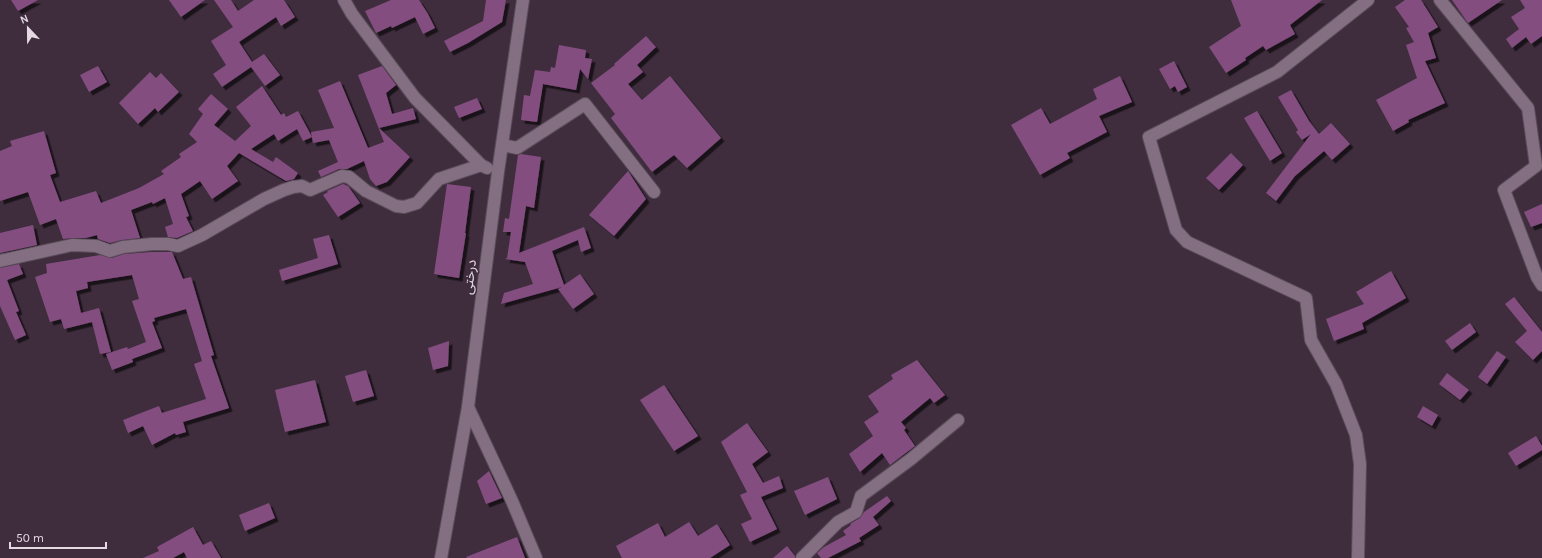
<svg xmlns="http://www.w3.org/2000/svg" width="1542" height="558" viewBox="0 0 1542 558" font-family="Karla,'Noto Sans Arabic',sans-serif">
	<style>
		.building { fill: #834e80; filter: url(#shadow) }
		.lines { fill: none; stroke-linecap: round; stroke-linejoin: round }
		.minor-casing { stroke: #5b4c5a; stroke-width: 14 }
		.minor { stroke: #836f81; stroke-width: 12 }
		.labels { text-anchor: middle; stroke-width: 3; stroke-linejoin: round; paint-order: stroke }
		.street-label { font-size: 14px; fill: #e5dae4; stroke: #3f2d3d }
	</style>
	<defs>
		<filter id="shadow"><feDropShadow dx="3.5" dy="3.5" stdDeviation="0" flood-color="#0009"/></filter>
	</defs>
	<rect width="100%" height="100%" fill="#3f2d3d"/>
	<g class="building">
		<polygon points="11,0 38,0 18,11"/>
		<polygon points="169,0 205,0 181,17"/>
		<polygon points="214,0 231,0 238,11 254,0 284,0 295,17 281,26 276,17 239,42 252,62 264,54 280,75 265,86 251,67 222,87 213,74 226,65 211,41 233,27"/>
		<polygon points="391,0 419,0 428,14 435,28 423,34 415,17 392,28 391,26 376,33 365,11"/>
		<polygon points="486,0 506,0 502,22 468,43 450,52 444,41 483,21"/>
		<polygon points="1231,0 1322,0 1290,25 1295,34 1266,50 1263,46 1245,58 1246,60 1226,73 1209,47 1241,26"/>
		<polygon points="1405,0 1421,0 1438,27 1428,33 1436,58 1425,61 1445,103 1408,120 1409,122 1393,131 1376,100 1417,78 1406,45 1414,42 1406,28 1409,27 1395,7"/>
		<polygon points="1452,0 1502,0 1468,23"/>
		<polygon points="1520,0 1542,0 1542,36 1531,44 1526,37 1512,48 1506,39 1519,29 1511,17 1525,8"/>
		<polygon points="646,36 656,47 637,65 643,72 628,84 642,100 670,76 721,138 687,168 674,155 652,172 611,118 615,114 591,83 615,65 614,64"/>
		<polygon points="559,45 586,50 585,58 592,59 588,79 580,69 576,90 543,84 537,122 521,120 524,95 530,96 535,70 550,72 551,67 555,68"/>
		<polygon points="1174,61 1187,87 1178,92 1175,86 1170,89 1159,69"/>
		<polygon points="98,66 107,82 89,92 80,75"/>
		<polygon points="382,66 396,85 386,93 392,114 413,108 416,119 379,128 410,157 387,182 376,186 370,179 364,161 347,169 339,169 321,177 318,171 338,162 329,140 313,143 311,132 334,128 318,90 340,81 368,148 384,142 358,75"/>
		<polygon points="150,72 156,78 161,73 179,92 158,112 155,108 138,124 119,103"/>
		<polygon points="1120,76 1132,102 1099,116 1107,132 1067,153 1070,158 1040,175 1011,125 1041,108 1050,124 1097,99 1093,89"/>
		<polygon points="262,86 281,115 284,113 286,117 298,111 312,137 303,141 297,129 278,141 274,134 251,149 273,162 276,157 298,173 294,179 286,181 239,153 227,166 238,181 212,199 200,181 181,194 189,216 186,217 193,231 177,238 168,237 165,227 173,224 165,198 153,204 152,202 131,210 140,238 122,240 110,243 98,239 97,235 86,238 72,238 63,239 56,219 40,225 28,192 0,201 0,151 12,146 10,141 44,131 56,173 50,175 60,202 96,191 101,203 139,188 164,174 161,171 181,157 179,154 197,142 189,134 203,114 198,109 211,94 228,109 214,125 235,141 251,126 236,107"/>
		<polygon points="1291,90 1309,121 1319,134 1331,123 1350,144 1332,160 1324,151 1295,176 1276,201 1266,193 1311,134 1302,140 1296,132 1298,130 1278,97"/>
		<polygon points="477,98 482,109 459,118 454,107"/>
		<polygon points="1257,111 1282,153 1270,161 1244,118"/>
		<polygon points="1231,153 1243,165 1219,190 1206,178"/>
		<polygon points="521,154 541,157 534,208 526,206 519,253 584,227 591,248 581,252 578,240 552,251 564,285 580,274 594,294 573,309 558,289 562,287 501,304 504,293 533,284 525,262 505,259 507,258 511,232 503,232 505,218 509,219 518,155"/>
		<polygon points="628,171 646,199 614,236 589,215"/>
		<polygon points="343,184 348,186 360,203 338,217 323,195 328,192 327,191"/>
		<polygon points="447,184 471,187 465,233 466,233 459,278 434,274"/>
		<polygon points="1542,204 1542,223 1531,227 1524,212"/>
		<polygon points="33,225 37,245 0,253 0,233"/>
		<polygon points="329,235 338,264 282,281 279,270 318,258 313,239"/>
		<polygon points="152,252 172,252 183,279 191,277 214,355 211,356 229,408 183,422 186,432 176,435 175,433 152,445 143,426 128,433 123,420 159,406 162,413 206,399 194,364 202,361 186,309 154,318 155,321 152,322 162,348 132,359 133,362 112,370 106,354 127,347 128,349 146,342 132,301 139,299 132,275 87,282 88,288 76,291 81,313 99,308 111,352 100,354 92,322 64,329 61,319 50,322 35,277 47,273 46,264 100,255 112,258 124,254"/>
		<polygon points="19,264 23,274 7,280 19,311 16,312 26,335 15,340 0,306 0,268"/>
		<polygon points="1391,271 1406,298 1362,323 1364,329 1334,341 1326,319 1364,304 1356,292"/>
		<polygon points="1514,297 1542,332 1542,351 1533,360 1515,342 1527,331 1505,304"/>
		<polygon points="1470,323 1476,332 1452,350 1445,341"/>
		<polygon points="449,341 448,366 433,370 428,348"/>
		<polygon points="1497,351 1506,357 1487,384 1478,377"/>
		<polygon points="917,360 945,395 934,403 930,398 901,422 906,428 904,430 915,446 890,465 882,453 860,472 849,454 873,436 864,422 879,412 868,396 893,379 891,375"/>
		<polygon points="366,370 374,396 353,402 345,376"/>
		<polygon points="1447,373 1469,390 1460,400 1439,384"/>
		<polygon points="315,380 326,422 285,432 275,390"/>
		<polygon points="664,385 698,436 674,451 640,400"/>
		<polygon points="1423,406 1438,415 1432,426 1417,417"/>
		<polygon points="747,423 768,452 752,464 763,483 779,476 783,488 761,497 777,529 750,542 741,524 752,519 740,495 747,492 721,442"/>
		<polygon points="1536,436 1542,446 1542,450 1516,466 1508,453"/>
		<polygon points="489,471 502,498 486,504 477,481"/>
		<polygon points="828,477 837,499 805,515 794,491"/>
		<polygon points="887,496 891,501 873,517 879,525 859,538 861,541 828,558 821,558 817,553 824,547 846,535 843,531 851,525 850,524 860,518 864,512"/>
		<polygon points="269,503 275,518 245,531 239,515"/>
		<polygon points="689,522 698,536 717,524 730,545 710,558 622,558 616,546 658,523 665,537"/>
		<polygon points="193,527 203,545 211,541 221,558 187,558 184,552 173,558 143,558 159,551 157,547"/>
		<polygon points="517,537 525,558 467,558 466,557"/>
		<polygon points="787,546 795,556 795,558 773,558"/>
	</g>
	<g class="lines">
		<defs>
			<g id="minor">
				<polyline points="344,0 352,14 415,98 481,165 487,168"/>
				<polyline points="1440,0 1528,108 1536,166 1504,190 1537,277 1542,285"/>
				<polyline points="502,145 517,148 585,104 654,192"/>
				<polyline points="0,261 72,245 96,246 110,251 123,247 152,244 168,244 178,246 202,235 264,199 284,190 293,187 302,186 310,190 342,176 349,177 366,191 396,206 404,207 417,203 439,179 481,165"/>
				<polyline points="468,407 512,501 536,558"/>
				<polyline points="441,558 468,407 498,172 523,0"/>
				<polyline points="802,558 838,522 856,512 861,496 911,459 958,420"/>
				<polyline points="1358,558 1360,464 1356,435 1336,384 1311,340 1306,298 1187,242 1176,230 1149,137 1277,72 1368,0"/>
			</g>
		</defs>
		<use href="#minor" class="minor-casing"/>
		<use href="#minor" class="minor"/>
	</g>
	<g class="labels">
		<g class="street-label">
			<text transform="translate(469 277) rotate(-83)" y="5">درختی</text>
		</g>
	</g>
	<g transform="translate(28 28) rotate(338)" stroke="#3f2d3d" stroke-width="3" paint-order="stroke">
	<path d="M0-3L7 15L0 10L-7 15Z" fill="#e5dae4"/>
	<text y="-6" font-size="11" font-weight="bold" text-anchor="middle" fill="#e5dae4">N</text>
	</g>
	<path d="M10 542v6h96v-6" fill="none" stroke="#e5dae4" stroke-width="2"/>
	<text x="16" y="542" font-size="12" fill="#e5dae4" stroke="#3f2d3d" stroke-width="3" paint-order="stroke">50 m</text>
</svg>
